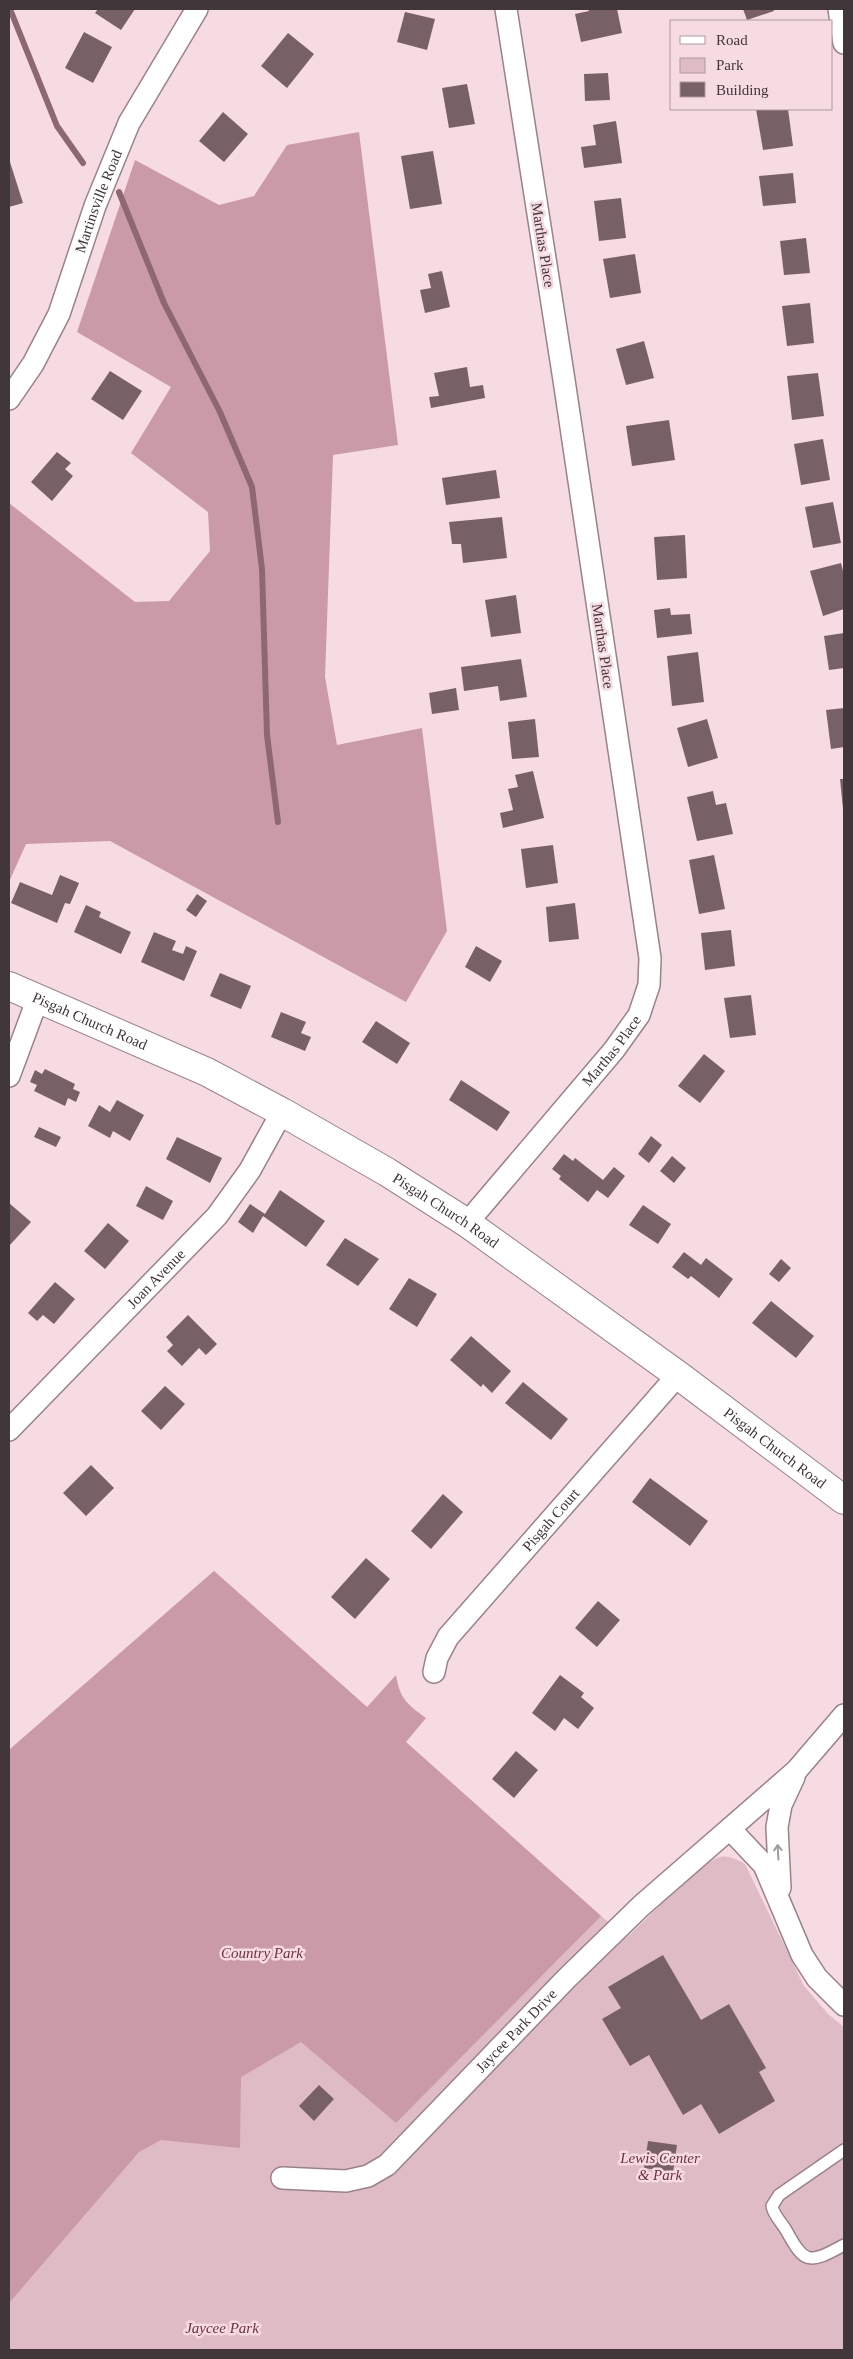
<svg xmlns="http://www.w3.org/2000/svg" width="853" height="2359" viewBox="0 0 853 2359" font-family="'Times New Roman',serif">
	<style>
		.green { fill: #dfbcc5 }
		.forest { fill: #cb9aa7 }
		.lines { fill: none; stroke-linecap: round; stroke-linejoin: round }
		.stream { stroke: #8d6872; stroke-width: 6 }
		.building { fill: #786166 }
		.service-casing { stroke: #9a8288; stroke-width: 14 }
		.minor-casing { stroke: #9a8288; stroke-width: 24 }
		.secondary-casing { stroke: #9a8288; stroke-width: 30 }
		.service { stroke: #fff; stroke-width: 11 }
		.minor { stroke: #fff; stroke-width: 21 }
		.secondary { stroke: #fff; stroke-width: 28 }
		.oneway { stroke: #a09a9c }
		.labels { text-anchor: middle; stroke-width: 5; stroke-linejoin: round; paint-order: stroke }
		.street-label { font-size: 15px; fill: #413639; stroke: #f6dce2 }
		.park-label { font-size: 15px; font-style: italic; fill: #6e3044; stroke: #f6dce2 }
	</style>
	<rect width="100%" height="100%" fill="#f6dce2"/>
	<path class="green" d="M 214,1571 L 626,1938 C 647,1920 697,1864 720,1857 C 729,1855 738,1860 745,1864 L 804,1986 L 828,2014 L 844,2027 L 844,2350 L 9,2350 L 9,1750 Z"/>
	<g class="forest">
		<polygon points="359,132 398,445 333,455 325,677 337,745 422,728 447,931 406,1002 110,841 26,844 9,882 9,503 135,602 169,601 210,551 208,512 131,453 171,387 77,332 135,160 219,205 254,196 287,145"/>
		<path d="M 214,1571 L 367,1707 L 396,1675 C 400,1699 407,1704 426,1718 L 406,1742 L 601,1916 L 396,2123 L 301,2042 L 241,2077 L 240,2148 L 161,2140 L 139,2152 L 9,2303 L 9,1750 Z"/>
	</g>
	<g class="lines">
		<g class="stream">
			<polyline points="10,9 57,126 83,163"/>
			<polyline points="119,192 164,303 220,412 252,487 262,569 267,735 278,822"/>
		</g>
	</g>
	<g class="building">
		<polygon points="98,9 135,9 121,30 95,13"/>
		<polygon points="588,9 617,9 622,33 581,42 575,14 589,11"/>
		<polygon points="743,9 773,9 774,11 747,20"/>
		<polygon points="405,12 435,19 427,50 397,42"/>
		<polygon points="84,32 112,47 93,83 65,68"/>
		<polygon points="288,33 314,54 287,88 261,66"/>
		<polygon points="608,73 610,100 585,101 584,74"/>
		<polygon points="467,84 475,124 449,128 442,88"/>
		<polygon points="756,109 788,109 793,146 763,150"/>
		<polygon points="223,112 248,134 224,162 199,141"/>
		<polygon points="616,121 622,163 584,168 581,147 596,145 593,125"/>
		<polygon points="433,151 442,204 410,209 401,156"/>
		<polygon points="10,162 23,203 9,207 9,163"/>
		<polygon points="793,173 796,203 763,206 759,176"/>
		<polygon points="621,198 626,238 599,241 594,201"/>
		<polygon points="806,238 810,273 784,275 780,241"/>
		<polygon points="635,254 641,293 610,298 603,259"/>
		<polygon points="442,271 450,307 425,313 420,290 431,288 428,274"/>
		<polygon points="810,303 814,343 787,346 782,306"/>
		<polygon points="644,341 654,378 626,385 616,349"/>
		<polygon points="467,367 470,387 483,385 485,398 431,408 429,397 439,396 434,373"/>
		<polygon points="110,371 142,391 123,420 91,399"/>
		<polygon points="818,373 824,416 792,420 787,376"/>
		<polygon points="669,420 675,460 632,466 626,426"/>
		<polygon points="823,439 830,480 801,485 794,444"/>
		<polygon points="57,452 71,463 65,469 73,476 52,501 31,482"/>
		<polygon points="496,470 500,498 446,505 442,478"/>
		<polygon points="833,502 841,543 813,548 805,507"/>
		<polygon points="502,517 507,558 463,563 461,544 452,544 449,522"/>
		<polygon points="685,535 687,578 657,580 654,537"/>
		<polygon points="841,563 844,575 844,609 823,616 810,571"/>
		<polygon points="516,595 521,633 491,637 485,600"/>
		<polygon points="670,608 671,615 690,614 692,634 657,638 654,610"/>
		<polygon points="844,633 844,668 829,670 824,636"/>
		<polygon points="698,652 704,702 672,706 667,656"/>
		<polygon points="521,659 527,697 500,701 498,686 464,691 461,667"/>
		<polygon points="456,688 459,710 432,714 429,693"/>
		<polygon points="844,708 844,747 831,749 826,710"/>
		<polygon points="535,719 539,757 512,759 508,722"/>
		<polygon points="707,719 718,758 688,767 677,728"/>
		<polygon points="533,771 544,818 503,828 500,813 513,810 508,789 518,787 515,775"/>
		<polygon points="840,779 844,779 844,809 843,809"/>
		<polygon points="713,791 716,805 726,803 733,834 697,841 687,797"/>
		<polygon points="553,845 558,883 526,888 521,849"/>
		<polygon points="714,855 725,909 699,914 689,860"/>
		<polygon points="60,875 79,883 70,904 65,903 57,923 11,903 20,882 52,895"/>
		<polygon points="197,894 207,901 196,917 186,910"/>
		<polygon points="575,903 579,939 549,942 546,907"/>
		<polygon points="86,905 101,912 99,917 131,932 121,954 74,932"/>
		<polygon points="731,930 735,966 705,970 701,933"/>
		<polygon points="154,932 176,941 172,950 183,954 186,946 197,951 184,981 141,962"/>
		<polygon points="476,946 502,961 490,982 465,967"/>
		<polygon points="220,973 251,986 241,1009 210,996"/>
		<polygon points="751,995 756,1035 730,1038 724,998"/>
		<polygon points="281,1012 306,1022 301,1033 311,1037 305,1051 271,1037"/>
		<polygon points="376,1021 410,1043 397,1064 362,1042"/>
		<polygon points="704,1054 725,1071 700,1103 678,1086"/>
		<polygon points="45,1069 75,1084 73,1089 80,1092 76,1102 68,1098 65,1106 34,1091 37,1085 30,1082 35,1070 42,1074"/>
		<polygon points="461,1080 510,1112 497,1131 449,1100"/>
		<polygon points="117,1100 144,1115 130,1141 113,1131 110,1138 88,1126 99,1105 110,1112"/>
		<polygon points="39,1127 61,1137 56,1147 34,1137"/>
		<polygon points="651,1136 662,1145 649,1163 638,1154"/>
		<polygon points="177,1137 222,1158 210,1183 166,1159"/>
		<polygon points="564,1154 573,1161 575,1158 603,1180 614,1167 625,1176 608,1198 597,1190 588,1202 559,1179 561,1176 552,1169"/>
		<polygon points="672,1156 686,1168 674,1183 660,1171"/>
		<polygon points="146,1186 173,1201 163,1220 136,1206"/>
		<polygon points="280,1190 325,1221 306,1247 263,1216 253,1233 238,1222 250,1204 265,1214"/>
		<polygon points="9,1203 31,1222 9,1246"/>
		<polygon points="643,1205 671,1224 658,1244 629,1225"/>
		<polygon points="108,1223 129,1241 105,1269 84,1251"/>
		<polygon points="345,1238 379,1259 358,1286 326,1265"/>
		<polygon points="684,1252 701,1265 706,1258 733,1279 719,1298 691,1276 688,1279 672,1267"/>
		<polygon points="781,1259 791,1268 779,1282 769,1274"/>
		<polygon points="409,1278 437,1294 417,1327 389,1309"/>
		<polygon points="55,1282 75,1299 54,1324 43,1315 37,1321 28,1313"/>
		<polygon points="771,1301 814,1336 796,1358 752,1323"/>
		<polygon points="188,1315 217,1344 206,1355 199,1348 182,1366 167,1351 173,1345 166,1337"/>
		<polygon points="471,1336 511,1371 492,1393 483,1384 481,1387 450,1360"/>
		<polygon points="523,1382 568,1419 551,1440 505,1403"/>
		<polygon points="165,1386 185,1404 161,1430 141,1411"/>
		<polygon points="91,1465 114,1488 86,1516 63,1493"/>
		<polygon points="650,1478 708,1521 690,1546 632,1502"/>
		<polygon points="443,1494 463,1512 431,1549 411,1531"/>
		<polygon points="366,1558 390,1579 355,1619 331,1597"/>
		<polygon points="598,1601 620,1620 597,1647 575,1628"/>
		<polygon points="560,1675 584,1693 581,1697 594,1708 578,1729 564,1718 555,1731 532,1713"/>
		<polygon points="516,1751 538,1770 514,1798 492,1779"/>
		<polygon points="663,1955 701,2020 729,2004 766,2068 759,2072 775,2101 719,2134 701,2104 683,2115 649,2055 630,2066 602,2019 621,2008 608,1987"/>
		<polygon points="319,2085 334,2099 314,2121 299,2106"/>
		<polygon points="648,2141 677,2145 673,2172 644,2168"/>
	</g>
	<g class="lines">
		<defs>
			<path id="service" d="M 844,2150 L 779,2195 L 772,2206 C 773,2214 781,2222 786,2230 C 805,2265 809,2264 844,2245"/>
			<g id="minor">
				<polyline points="839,9 844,43"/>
				<path id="s1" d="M 9,399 L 33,364 L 59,314 L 95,206 L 129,123 L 197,9"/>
				<polyline points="9,1076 38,998"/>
				<path id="s2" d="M 467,1223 L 614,1050 L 639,1015 L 649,985 L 650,958 L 564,380 L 506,9"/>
				<path id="s3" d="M 9,1430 L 217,1216 L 250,1170 L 282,1112"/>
				<path id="s4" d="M 434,1672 L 437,1658 L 448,1637 L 678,1375"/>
				<polyline points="730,1829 764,1865 802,1955 817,1978 844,2005"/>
				<polyline points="780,1888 777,1827 781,1805 794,1777"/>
				<path id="s5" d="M 282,2178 L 346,2181 L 368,2176 L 387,2165 L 566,1979 L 641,1906 L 796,1771 L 844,1715"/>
			</g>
			<g id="secondary">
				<path id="s6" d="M 9,986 L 207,1072 L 282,1112 L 387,1172 L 467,1223 L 678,1375 L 844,1500"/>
			</g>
		</defs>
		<use href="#service" class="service-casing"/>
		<use href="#minor" class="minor-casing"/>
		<use href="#secondary" class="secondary-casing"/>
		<use href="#service" class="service"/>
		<use href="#minor" class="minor"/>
		<use href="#secondary" class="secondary"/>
	</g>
	<defs><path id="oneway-shaft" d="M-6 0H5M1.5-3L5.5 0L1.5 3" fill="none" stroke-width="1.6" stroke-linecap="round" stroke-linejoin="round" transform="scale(1.25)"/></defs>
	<use class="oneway" href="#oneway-shaft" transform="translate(778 1852) rotate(-93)"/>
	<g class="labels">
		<g class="street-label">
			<text dy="5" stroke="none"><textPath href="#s1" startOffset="218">Martinsville Road</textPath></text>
			<text transform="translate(543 245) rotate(81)" y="5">Marthas Place</text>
			<text transform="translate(603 646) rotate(82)" y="5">Marthas Place</text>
			<text dy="5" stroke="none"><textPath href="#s6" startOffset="88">Pisgah Church Road</textPath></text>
			<text dy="5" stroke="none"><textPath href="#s2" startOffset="225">Marthas Place</textPath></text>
			<text dy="5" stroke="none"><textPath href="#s6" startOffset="492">Pisgah Church Road</textPath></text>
			<text dy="5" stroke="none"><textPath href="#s3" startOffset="211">Joan Avenue</textPath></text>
			<text dy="5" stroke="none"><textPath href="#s6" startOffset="898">Pisgah Church Road</textPath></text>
			<text dy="5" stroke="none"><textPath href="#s4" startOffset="194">Pisgah Court</textPath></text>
			<text dy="5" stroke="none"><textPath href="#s5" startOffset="295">Jaycee Park Drive</textPath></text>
		</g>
		<g class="park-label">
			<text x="262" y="1958">Country Park</text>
			<text x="660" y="2163">Lewis Center<tspan x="660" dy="17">&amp; Park</tspan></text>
			<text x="222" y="2333">Jaycee Park</text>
		</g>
	</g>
	<rect width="853" height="2359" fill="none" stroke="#413639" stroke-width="20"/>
	<rect x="670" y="20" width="162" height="90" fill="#f6dce2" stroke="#ae9a9e"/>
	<rect x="680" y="36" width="25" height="8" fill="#ffffff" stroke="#ae9a9e"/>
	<text x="716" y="45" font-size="15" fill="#413639">Road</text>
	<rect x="680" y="58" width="25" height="15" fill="#dfbcc5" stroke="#ae9a9e"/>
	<text x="716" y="70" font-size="15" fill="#413639">Park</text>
	<rect x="680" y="82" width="25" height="15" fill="#786166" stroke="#ae9a9e"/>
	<text x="716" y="95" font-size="15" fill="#413639">Building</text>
</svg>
